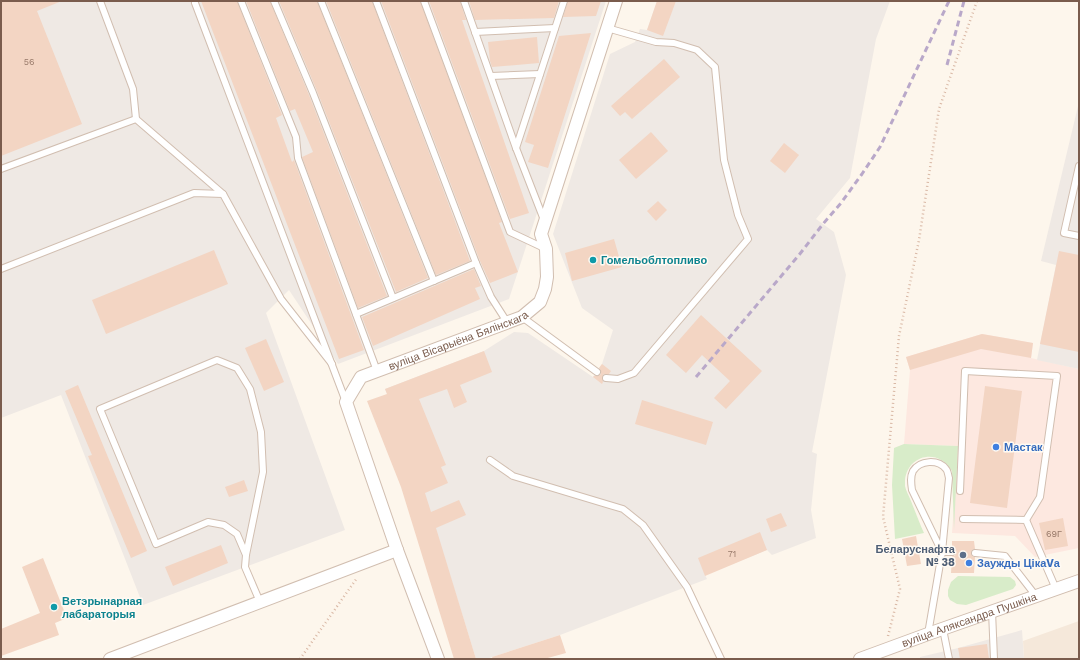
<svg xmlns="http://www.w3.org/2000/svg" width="1080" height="660" viewBox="0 0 1080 660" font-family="'Work Sans',sans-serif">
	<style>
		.residential { fill: #f5e8da }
		.commercial { fill: #fde8e0 }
		.industrial { fill: #efe9e4 }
		.green { fill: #d8ecc9 }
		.building { fill: #f3d5c3 }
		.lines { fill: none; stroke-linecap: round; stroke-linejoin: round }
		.lane-casing { stroke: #d1beb0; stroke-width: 8 }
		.street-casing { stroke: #d1beb0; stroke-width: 14 }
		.path { stroke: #d9b8a5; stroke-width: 2.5; stroke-dasharray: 1 3; stroke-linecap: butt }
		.lane { stroke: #fff; stroke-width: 6 }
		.street { stroke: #fff; stroke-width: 12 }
		.rail { stroke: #b9a8c9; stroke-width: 3; stroke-dasharray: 6 4; stroke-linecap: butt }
		.culture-dot { fill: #0f9aa8; stroke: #fffaf3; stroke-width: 1.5 }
		.shop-dot { fill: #3f7fe0; stroke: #fffaf3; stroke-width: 1.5 }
		.service-dot { fill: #5c6f8a; stroke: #fffaf3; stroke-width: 1.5 }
		.labels { text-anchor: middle; stroke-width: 3; stroke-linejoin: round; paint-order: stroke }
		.number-label { font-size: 9px; fill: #987a6a }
		.culture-label { font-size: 11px; font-weight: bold; fill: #0d838f; stroke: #fffaf3; text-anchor: start }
		.street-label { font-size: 11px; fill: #7a5c4d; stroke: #fffaf3 }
		.shop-label { font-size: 11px; font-weight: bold; fill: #366cbe; stroke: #fffaf3; text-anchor: start }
		.service-label { font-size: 11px; font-weight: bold; fill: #4e5e75; stroke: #fffaf3; text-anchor: end }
	</style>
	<rect width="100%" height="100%" fill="#fdf6ec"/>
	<polygon class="residential" points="1079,621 1079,659 1024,659 1023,641"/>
	<polygon class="commercial" points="982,334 1033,343 1031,358 1079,369 1079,548 1035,557 1015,536 952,533 958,446 904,444 910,370 906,357"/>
	<g class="industrial">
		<polygon points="1,1 606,1 509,299 338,364 289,290 266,313 345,530 143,605 61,395 1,418"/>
		<polygon points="657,1 890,1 876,39 850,178 816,219 834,232 846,275 812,452 817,454 811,510 816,538 772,555 767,550 705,575 707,579 560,635 486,659 476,659 419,476 385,389 484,351 514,332 528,333 593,377 602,364 613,330 582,308 553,234 610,54 635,42 640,29 647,30"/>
		<polygon points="1079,102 1079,369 1037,360 1056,265 1041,261"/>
		<polygon points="1022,630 1024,659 920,659 920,657 958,648"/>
	</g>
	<g class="green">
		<path d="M 904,444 L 958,446 L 954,530 L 952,471 C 939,448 908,454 905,480 C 905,481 905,486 905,486 C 906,491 909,496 911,501 C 915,511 919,522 924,533 L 895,539 L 892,485 L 894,448 Z"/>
		<polygon points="958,576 1010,577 1015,581 1016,585 1013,589 966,605 957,604 950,600 948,596 948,590 951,582"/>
	</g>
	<g class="building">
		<polygon points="1,1 62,1 37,11 82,124 1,156"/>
		<polygon points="201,1 237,1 282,115 276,118 292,162 294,160 364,350 339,359"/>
		<polygon points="246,1 270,1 309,95 387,296 358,308 302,157 313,152 295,109 290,111"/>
		<polygon points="279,1 317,1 428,278 396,292 317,91"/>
		<polygon points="326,1 372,1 470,261 436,275"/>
		<polygon points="381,1 420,1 502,222 499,223 518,272 490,283 480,261"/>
		<polygon points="429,1 460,1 466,20 462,20 529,213 510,219"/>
		<polygon points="469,1 559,1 554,18 475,20"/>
		<polygon points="568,1 601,1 596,16 563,17"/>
		<polygon points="657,1 676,1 663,36 647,30"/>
		<polygon points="591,33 548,168 528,162 534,145 525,142 559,36"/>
		<polygon points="537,37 539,63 492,67 490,61 488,42"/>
		<polygon points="664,59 680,77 632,119 625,112 620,116 611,106"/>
		<polygon points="651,132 668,151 636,179 619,160"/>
		<polygon points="784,143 799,155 785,173 770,161"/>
		<polygon points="658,201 667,210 656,221 647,211"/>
		<polygon points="614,239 622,267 572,281 565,253"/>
		<polygon points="214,250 228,284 106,334 92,300"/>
		<polygon points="1059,251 1079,255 1079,352 1040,344"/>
		<polygon points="474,269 481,286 475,288 480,299 373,346 362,317"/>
		<polygon points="701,315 762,371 726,409 714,398 730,381 702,355 686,373 666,355"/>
		<polygon points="982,334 1033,343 1031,358 981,349 910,370 906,357"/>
		<polygon points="266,339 284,382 264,391 245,348"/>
		<polygon points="484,351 492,372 460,385 467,402 454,408 447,389 419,399 446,465 441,467 448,483 425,493 431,512 459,500 466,515 436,528 476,659 454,659 401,487 367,401 387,394 385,389"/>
		<polygon points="602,364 611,371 609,374 604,374 603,375 602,378 603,382 602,384 593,377 594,376 598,376 601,374 601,371 599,368"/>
		<polygon points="78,385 147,551 131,558 88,456 92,455 65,391"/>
		<polygon points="985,386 1022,391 1007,508 970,503"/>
		<polygon points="642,400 713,422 706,445 635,424"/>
		<polygon points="244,480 248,491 229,497 225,487"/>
		<polygon points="781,513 787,526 771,532 766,519"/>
		<polygon points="1063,518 1068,546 1045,550 1039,523"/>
		<polygon points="760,532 767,550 705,576 698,558"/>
		<polygon points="916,536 921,564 907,566 902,539"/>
		<polygon points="952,541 974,541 975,549 972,550 971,553 972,556 975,557 974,573 951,573 952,556 955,556 956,552 956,549 952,548"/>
		<polygon points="221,545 228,563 173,586 165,567"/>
		<polygon points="43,558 67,618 55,623 59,635 1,656 1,629 40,613 22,567"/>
		<polygon points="560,635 566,653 544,659 493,659 492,657"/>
		<polygon points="987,644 989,659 960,659 958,648"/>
	</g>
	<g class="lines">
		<defs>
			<g id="lane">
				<polyline points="100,1 133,89 136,119"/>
				<polyline points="241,1 296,137 298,158 377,371"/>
				<polyline points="274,1 313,93 393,298"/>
				<polyline points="321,1 434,281"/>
				<polyline points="424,1 510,232 544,248"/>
				<polyline points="464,1 516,148 544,220"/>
				<polyline points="195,3 346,402"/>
				<polyline points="475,32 555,28"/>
				<polyline points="491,76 540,74"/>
				<polyline points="516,148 564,1"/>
				<polyline points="1079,166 1064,233 1079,236"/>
				<polyline points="1,169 136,119 223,194"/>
				<polyline points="476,263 491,297 507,322"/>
				<polyline points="1,269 194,193 223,194 281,299 332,364"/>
				<polyline points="356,314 476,263 376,1"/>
				<polyline points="522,317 597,372"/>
				<polyline points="606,378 618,379 634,373 748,239 738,215 724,160 715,67 697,50 674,43 656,42 607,28"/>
				<polyline points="490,460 513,476 623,509 643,525 687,587 721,659"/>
				<polyline points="960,491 965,371 1057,376 1040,497 1026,520"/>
				<polyline points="963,519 1026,520 1056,589"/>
				<polyline points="942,552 952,552"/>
				<polyline points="975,553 1005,556 1036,596"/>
				<polyline points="246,555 237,534 224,525 208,522 156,544 100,409 217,360 237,368 250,389 261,432 263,472 246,555 245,567 260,602"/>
				<polyline points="992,611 994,659"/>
				<polyline points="943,629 949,659"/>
				<path d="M 928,634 L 942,552 L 949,478 C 948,475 948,471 946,469 C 938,459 920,460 913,471 C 910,477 911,483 912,490 L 942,552"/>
			</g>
			<g id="street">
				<polyline points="110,659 397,550"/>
				<path id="s1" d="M 438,659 L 397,550 L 346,402 L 361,377 L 522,317 L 540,302 L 545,289 L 547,277 L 546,249 L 541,234 L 616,1"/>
				<path id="s2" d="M 860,659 L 928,634 L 1079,581"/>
			</g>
		</defs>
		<use href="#lane" class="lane-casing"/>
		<use href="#street" class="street-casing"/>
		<g class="path">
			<polyline points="888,636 900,589 883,517 899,336 919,240 939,109 977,1"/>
			<polyline points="300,659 357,578"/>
		</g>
		<use href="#lane" class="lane"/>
		<use href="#street" class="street"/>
		<g class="rail">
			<polyline points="947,65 964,1"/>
			<polyline points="696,377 799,255 823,224 841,203 862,174 880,147 949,1"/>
		</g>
	</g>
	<g class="culture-dot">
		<circle cx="593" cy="260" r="4"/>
		<circle cx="54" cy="607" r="4"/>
	</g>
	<g class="shop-dot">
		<circle cx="996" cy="447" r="4"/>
		<circle cx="969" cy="563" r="4"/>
	</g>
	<circle class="service-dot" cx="963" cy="555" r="4"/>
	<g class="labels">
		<g class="number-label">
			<text x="29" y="65">56</text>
			<text x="1054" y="537">69Г</text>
			<text x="732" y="557">71</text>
		</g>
		<g class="culture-label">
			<text x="601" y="264">Гомельоблтопливо</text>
			<text x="62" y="605">Ветэрынарная<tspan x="62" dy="13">лабараторыя</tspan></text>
		</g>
		<g class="street-label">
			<text dy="4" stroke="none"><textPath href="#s1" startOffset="406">вуліца Вісарыёна Бялінскага</textPath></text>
			<text dy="4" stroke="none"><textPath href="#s2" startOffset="116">вуліца Аляксандра Пушкіна</textPath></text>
		</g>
		<g class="shop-label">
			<text x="1004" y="451">Мастак</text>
			<text x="977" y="567">Заужды ЦікаVа</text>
		</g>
		<g class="service-label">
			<text x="955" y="553">Беларуснафта<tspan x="955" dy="13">№ 38</tspan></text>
		</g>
	</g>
	<rect width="1080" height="660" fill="none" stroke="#7a5c4d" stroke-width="4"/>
</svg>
